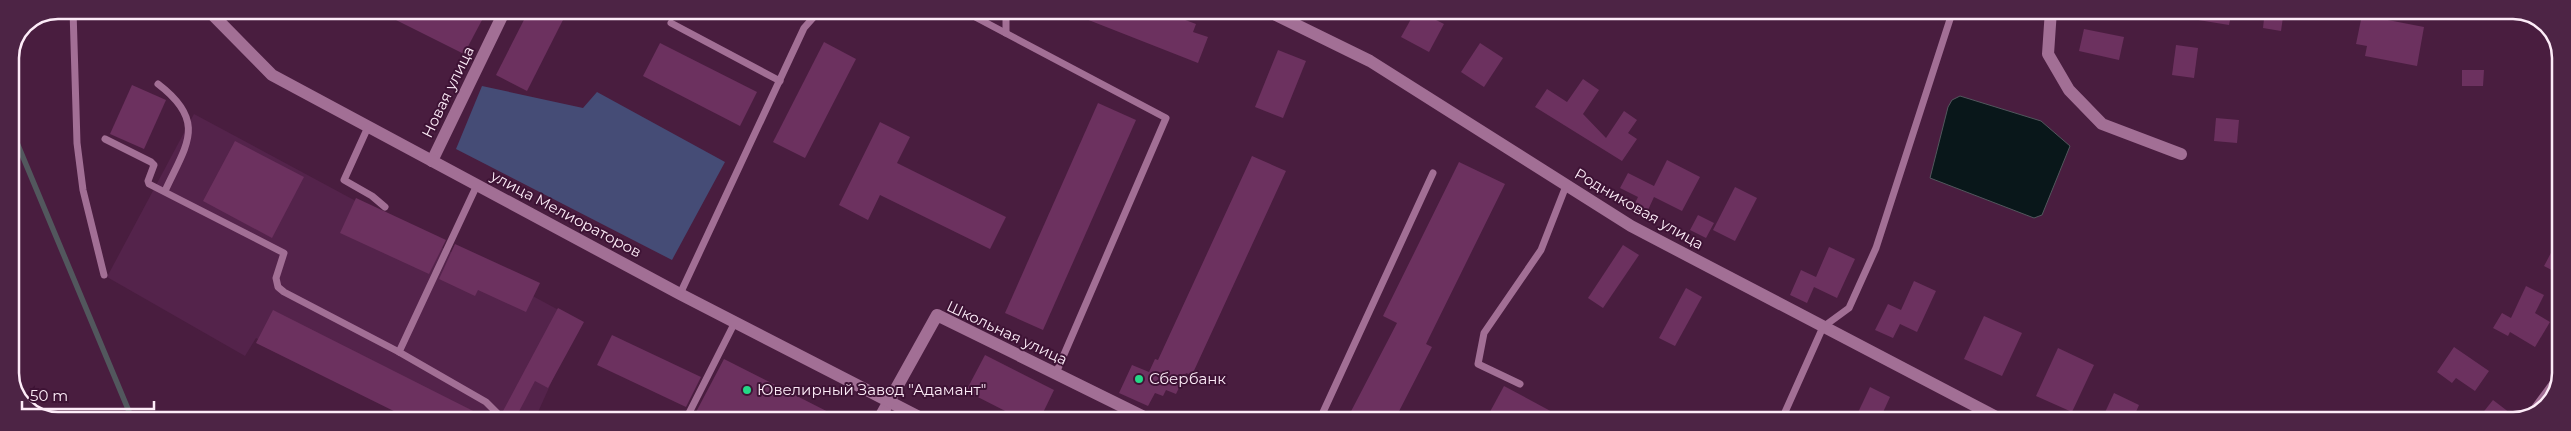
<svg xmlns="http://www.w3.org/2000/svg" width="2571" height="431" viewBox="0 0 2571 431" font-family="Montserrat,sans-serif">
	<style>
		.built { fill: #54234b }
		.green { fill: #454c76 }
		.water { fill: #09171a; stroke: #52575d }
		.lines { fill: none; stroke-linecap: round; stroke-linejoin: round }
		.stream { stroke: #52575d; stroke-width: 5.5 }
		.building { fill: #6c315f }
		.service { stroke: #a26f95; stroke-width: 7 }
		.minor { stroke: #a26f95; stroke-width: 12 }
		.tertiary { stroke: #a26f95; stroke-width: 12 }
		.poi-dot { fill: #24d886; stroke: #3e1335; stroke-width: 2 }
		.labels { text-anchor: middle; stroke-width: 4; stroke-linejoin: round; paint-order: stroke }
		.street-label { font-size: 15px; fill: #fdecf8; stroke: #3e1335 }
		.poi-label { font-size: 15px; fill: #fdecf8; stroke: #3e1335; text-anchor: start }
		.rim { fill: none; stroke: #fdecf8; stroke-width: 2.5 }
	</style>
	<rect width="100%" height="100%" fill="#491d3f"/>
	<polygon class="built" points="194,114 579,321 534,421 419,421 256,338 245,356 107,277"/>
	<polygon class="green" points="482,86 583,108 597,92 725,162 672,260 456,149"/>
	<polygon class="water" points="1960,96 2041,121 2070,146 2042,215 2034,218 1930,178 1948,107 1952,100"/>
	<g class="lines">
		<polyline class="stream" points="10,126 133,421"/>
	</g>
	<g class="building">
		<polygon points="376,10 462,10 482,20 464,54"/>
		<polygon points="529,10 568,10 527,91 496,75"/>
		<polygon points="1063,10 1159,10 1196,24 1193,32 1208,37 1198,63"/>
		<polygon points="1416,10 1444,24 1429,52 1401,37"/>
		<polygon points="2187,10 2232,10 2229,25 2186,18"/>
		<polygon points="2265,10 2284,10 2281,31 2263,28"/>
		<polygon points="2362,15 2424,27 2417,66 2365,56 2367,46 2356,44"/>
		<polygon points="2084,29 2124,37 2119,60 2079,51"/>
		<polygon points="824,42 856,59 805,158 773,142"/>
		<polygon points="660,43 757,92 740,126 643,76"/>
		<polygon points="1480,43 1503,58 1484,87 1461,72"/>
		<polygon points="2176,45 2198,48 2194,78 2172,75"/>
		<polygon points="1278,50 1306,61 1283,118 1255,107"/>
		<polygon points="2462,70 2484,70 2483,86 2462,86"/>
		<polygon points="1583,79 1599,90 1583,114 1606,138 1624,111 1637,120 1628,133 1637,139 1622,161 1535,107 1547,89 1567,102"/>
		<polygon points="132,85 166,100 144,149 110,134"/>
		<polygon points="1098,103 1136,120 1043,330 1005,313"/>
		<polygon points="2216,118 2239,120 2237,143 2214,141"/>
		<polygon points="880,122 910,137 897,163 1006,217 990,249 880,195 868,220 839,205"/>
		<polygon points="235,141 304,177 272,238 203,201"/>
		<polygon points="1252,156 1286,171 1192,375 1186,373 1176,394 1166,390 1163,396 1155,393 1148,406 1119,393 1132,365 1149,372 1155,359 1158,360"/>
		<polygon points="1667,160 1700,177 1682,211 1654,197 1648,210 1635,203 1638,197 1620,188 1628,173 1654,186"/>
		<polygon points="1459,162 1505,184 1426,344 1432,347 1394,421 1346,421 1397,323 1383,316"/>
		<polygon points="1735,187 1757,198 1735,241 1713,230"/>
		<polygon points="356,198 446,240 429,274 340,233"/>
		<polygon points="1698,215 1714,223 1706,238 1690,230"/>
		<polygon points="2561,234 2561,275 2544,266"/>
		<polygon points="455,244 540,283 526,312 478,290 475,296 439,279"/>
		<polygon points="1623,245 1639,255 1603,308 1588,298"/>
		<polygon points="1829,247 1855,259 1837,298 1814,287 1807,303 1790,295 1801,270 1816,277"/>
		<polygon points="1914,281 1936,291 1917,332 1900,324 1893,338 1875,330 1888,304 1901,310"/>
		<polygon points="2526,286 2544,295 2535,313 2550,322 2535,347 2510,332 2508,336 2493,328 2502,313 2511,318"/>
		<polygon points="1686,288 1702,297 1675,346 1659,338"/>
		<polygon points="558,308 584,322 548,388 535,381 514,421 510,421 503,411"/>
		<polygon points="273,310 493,421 414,421 256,343"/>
		<polygon points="1984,316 2022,333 2002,376 1964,359"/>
		<polygon points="612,335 701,377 686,407 597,365"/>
		<polygon points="2454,347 2489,371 2475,391 2456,378 2452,383 2437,372"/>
		<polygon points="2058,348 2094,365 2072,412 2036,396"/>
		<polygon points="985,355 1054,390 1039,421 1025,421 966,391"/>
		<polygon points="724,359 846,421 693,421 697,413 696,412"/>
		<polygon points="1504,386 1569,421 1485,421"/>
		<polygon points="1870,387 1890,397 1879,421 1854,421"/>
		<polygon points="2114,393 2139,405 2132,421 2101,421"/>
		<polygon points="2493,400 2510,413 2504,421 2489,421 2481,415"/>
	</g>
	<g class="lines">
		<g class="service">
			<polyline points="73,10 77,143 83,190 104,275"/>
			<polyline points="962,10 1166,118 1056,373"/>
			<polyline points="1006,10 1006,33"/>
			<polyline points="671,23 780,81"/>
			<path d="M 158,84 C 208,122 186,145 165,191"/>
			<polyline points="368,127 344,180 372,196 385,207"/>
			<polyline points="105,139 151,162 154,165 148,181 149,184 284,253 276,278 278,287 284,292 399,352"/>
			<polyline points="477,185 399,352 486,402 505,421"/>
			<polyline points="680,294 804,28 820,10"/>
			<polyline points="1520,384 1478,364 1484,333 1541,250 1566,186"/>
			<polyline points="685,421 735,322"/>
			<polyline points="1319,421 1433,173"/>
			<polyline points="1781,421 1823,327 1849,308 1876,248 1953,10"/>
		</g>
		<g class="minor">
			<polyline points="1266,10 1370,61 1631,226 2004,421"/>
			<polyline points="2051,10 2048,54 2069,90 2102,124 2181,154"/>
			<polyline points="432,161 505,10"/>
			<polyline points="2533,414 2561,376"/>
			<polyline points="878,421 937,315 1152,421"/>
		</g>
		<polyline class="tertiary" points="208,10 272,75 680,294 927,421"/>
	</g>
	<g class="poi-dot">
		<circle cx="1139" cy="379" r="5"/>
		<circle cx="747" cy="390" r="5"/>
	</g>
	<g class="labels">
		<g class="street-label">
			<text transform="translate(448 92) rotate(-64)" y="5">Новая улица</text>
			<text transform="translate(1639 209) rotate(30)" y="5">Родниковая улица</text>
			<text transform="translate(566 214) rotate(28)" y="5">улица Мелиораторов</text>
			<text transform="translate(1007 333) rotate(25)" y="5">Школьная улица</text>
		</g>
		<g class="poi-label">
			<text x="1149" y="384">Сбербанк</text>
			<text x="757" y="395">Ювелирный Завод "Адамант"</text>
		</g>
	</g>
	<path d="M0 0H2571V431H0ZM58 19H2513A39 39 0 0 1 2552 58V373A39 39 0 0 1 2513 412H58A39 39 0 0 1 19 373V58A39 39 0 0 1 58 19Z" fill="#4d2445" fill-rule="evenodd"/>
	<path class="rim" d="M58 19H2513A39 39 0 0 1 2552 58V373A39 39 0 0 1 2513 412H58A39 39 0 0 1 19 373V58A39 39 0 0 1 58 19Z"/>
	<path d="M22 401v8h132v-8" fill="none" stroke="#fdecf8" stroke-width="2.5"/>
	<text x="30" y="401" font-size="15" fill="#fdecf8" stroke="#3e1335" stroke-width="4" paint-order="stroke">50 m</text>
</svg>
